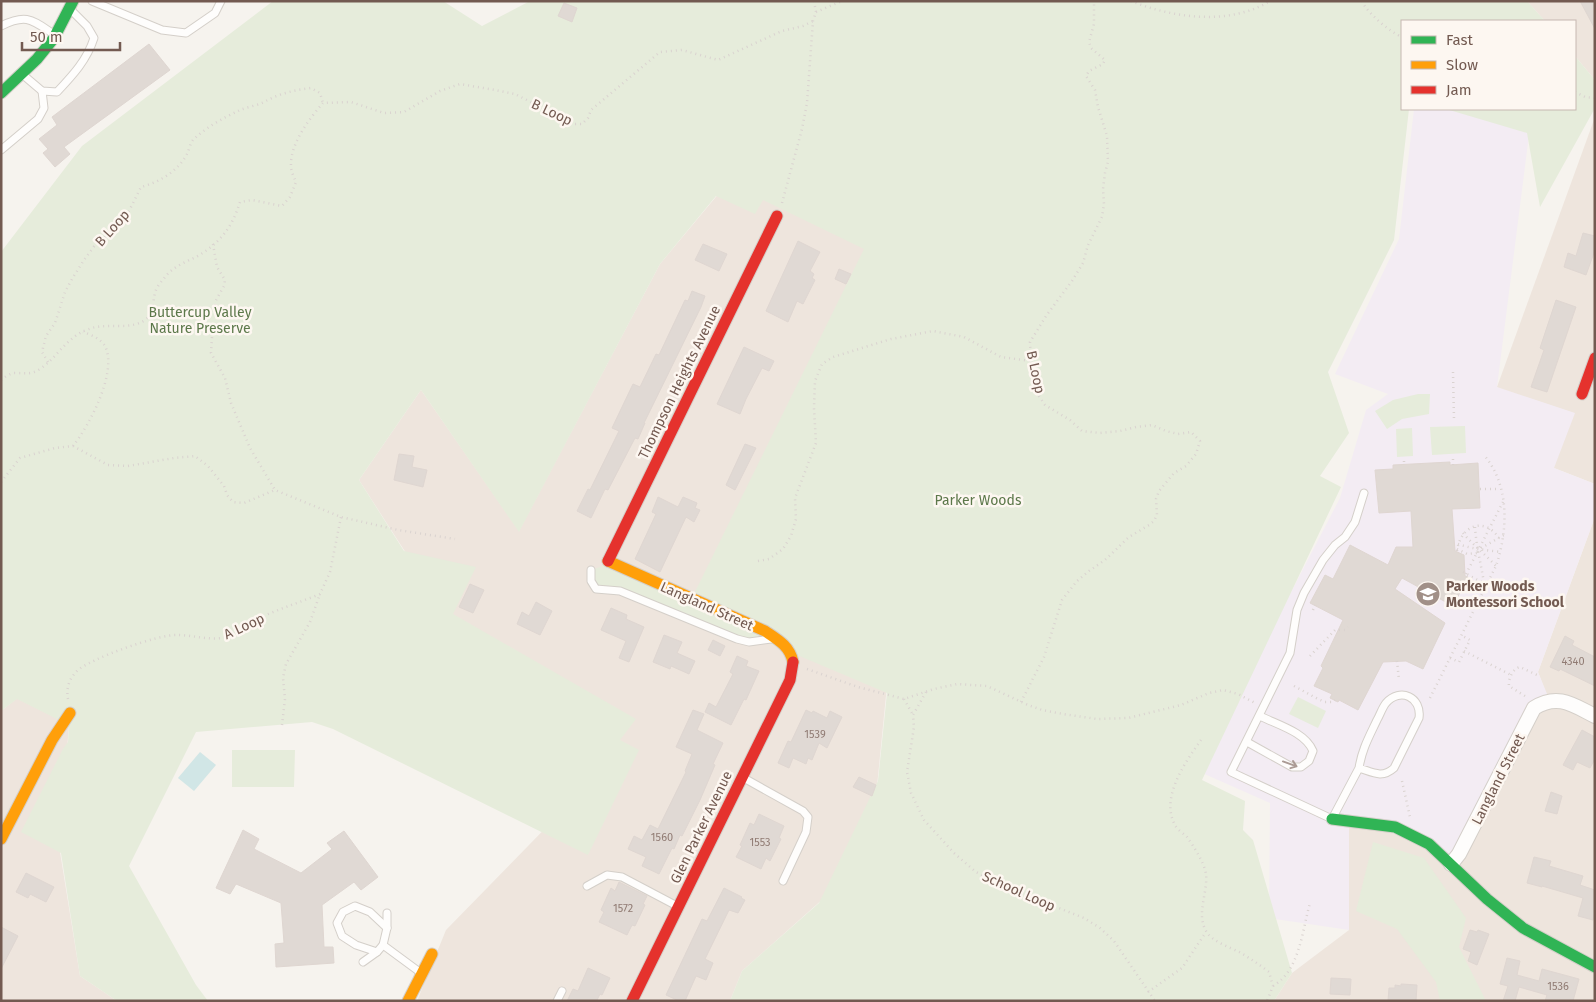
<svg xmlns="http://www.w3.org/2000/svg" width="1596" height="1002" viewBox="0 0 1596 1002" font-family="'Fira Sans',sans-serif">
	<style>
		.residential { fill: #eee5dd }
		.education { fill: #f3ecf3 }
		.green { fill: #e6ecdb }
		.water { fill: #d1e6e6 }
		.building { fill: #e0d9d4; stroke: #dfd6d1 }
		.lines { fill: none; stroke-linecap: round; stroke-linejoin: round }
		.lane-casing { stroke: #d4cfc9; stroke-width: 9 }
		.street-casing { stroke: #d4cfc9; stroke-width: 16 }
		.fast-casing { stroke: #d4cfc9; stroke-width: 13 }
		.slow-casing { stroke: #d4cfc9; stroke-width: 13 }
		.jam-casing { stroke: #d4cfc9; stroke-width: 13 }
		.path { stroke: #dad3d0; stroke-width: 2.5; stroke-dasharray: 1 4; stroke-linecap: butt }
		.lane { stroke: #fefdfc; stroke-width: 7 }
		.street { stroke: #fefdfc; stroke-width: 14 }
		.fast { stroke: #30b455; stroke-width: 11 }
		.slow { stroke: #ff9f0a; stroke-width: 11 }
		.jam { stroke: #e5322d; stroke-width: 11 }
		.oneway { stroke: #ab9b95 }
		.labels { text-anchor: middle; stroke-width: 5; stroke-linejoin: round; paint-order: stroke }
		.number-label { font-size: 11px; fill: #917c74 }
		.street-label { font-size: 14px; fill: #735a51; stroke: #fdf7f1 }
		.park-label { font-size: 14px; fill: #5c784a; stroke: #fdf7f1 }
		.poi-label { font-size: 14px; font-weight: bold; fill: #735a51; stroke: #fdf7f1; text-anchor: start }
	</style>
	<rect width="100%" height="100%" fill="#f6f3ee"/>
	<g class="residential">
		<polygon points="1527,1 1595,1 1595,80 1575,56 1575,21 1545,21"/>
		<polygon points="1595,117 1595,484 1554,468 1497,387"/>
		<polygon points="745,162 900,234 890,655 870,857 742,971 730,1001 417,1001 446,930 568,805 359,480 421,390 519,531 660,264"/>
		<polygon points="1595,517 1595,1001 1274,1001 1292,973 1349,930 1349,821 1534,708 1549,701 1538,672"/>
		<polygon points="75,653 59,846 80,976 117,1001 1,1001 1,711"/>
	</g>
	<polygon class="education" points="1414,109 1467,109 1530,127 1497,387 1575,413 1554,468 1595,484 1595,517 1538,672 1550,701 1542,703 1451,864 1429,844 1349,821 1349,930 1269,918 1270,803 1200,772 1205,758 1340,498 1366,410 1388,394 1335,374 1399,239"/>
	<g class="green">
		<polygon points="273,1 443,1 482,26 530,1 1527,1 1545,21 1402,21 1402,109 1409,109 1394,240 1328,372 1349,433 1320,476 1341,487 1202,780 1245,801 1243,830 1253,840 1292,973 1274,1001 730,1001 742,971 819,903 878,781 887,693 764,641 749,642 620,591 596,589 591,570 600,567 607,561 692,598 864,249 763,200 755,214 716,196 660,264 519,532 421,390 359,480 404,551 476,567 453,614 636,719 620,740 639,750 588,855 333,729 312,722 196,732 129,866 196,985 208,1001 117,1001 80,976 61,853 21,832 63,749 68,742 69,725 17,699 1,711 1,252 82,146"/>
		<polygon points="1575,56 1595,80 1595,108 1540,207 1527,133 1446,109 1575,109"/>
		<polygon points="1418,394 1430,394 1429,414 1402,419 1387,429 1375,411 1393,400"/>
		<polygon points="1465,426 1466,453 1432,455 1430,427"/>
		<polygon points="1412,428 1413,456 1397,457 1396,429"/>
		<polygon points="1298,697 1326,711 1318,728 1289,714"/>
		<polygon points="232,750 295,750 294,787 232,787"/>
		<polygon points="1373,842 1424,858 1466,918 1459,947 1486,1001 1440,1001 1436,982 1397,929 1356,911"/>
	</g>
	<polygon class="water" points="200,752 216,765 194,791 178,778"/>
	<g class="building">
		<polygon points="1580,1 1595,1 1595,29"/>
		<polygon points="564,3 577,8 572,22 558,16"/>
		<polygon points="149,44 170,70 64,147 70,154 55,167 43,153 48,149 39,139 57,125 52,117"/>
		<polygon points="1583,233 1595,236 1595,250 1586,275 1564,267 1568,253 1576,256"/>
		<polygon points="798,241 820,252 810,271 814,274 812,278 815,280 803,304 797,301 788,322 766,311"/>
		<polygon points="703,244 727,254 719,271 695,260"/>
		<polygon points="839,269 851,274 846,284 835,279"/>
		<polygon points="692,291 705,296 701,307 644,423 645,423 638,439 635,438 608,490 605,489 591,518 577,511 588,489 590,490 619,431 612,428 633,384 640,387 656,354 659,355 685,300 688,301"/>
		<polygon points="1556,300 1576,307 1547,392 1531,387 1544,350 1540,348"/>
		<polygon points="744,347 774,361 769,371 762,368 746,399 740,414 717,404"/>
		<polygon points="745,444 756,448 735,490 726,485"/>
		<polygon points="399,454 414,456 412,467 427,470 423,487 394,480"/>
		<polygon points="1450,462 1450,465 1478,463 1480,508 1452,509 1455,551 1464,555 1465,576 1468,577 1453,606 1402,578 1395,589 1445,623 1423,669 1406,661 1383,662 1358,710 1339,700 1338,702 1330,698 1332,694 1314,686 1323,668 1321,666 1343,620 1310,603 1325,575 1333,579 1350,545 1388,565 1396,547 1413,547 1411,511 1379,513 1375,470 1393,469 1393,465"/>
		<polygon points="658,497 678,507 683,497 697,503 695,508 700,510 694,522 686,517 660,572 635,559 656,514 652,512"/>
		<polygon points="470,584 484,590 473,613 459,607"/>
		<polygon points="536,602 552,611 540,635 517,624 522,612 529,616"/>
		<polygon points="611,608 627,615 626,619 644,627 629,662 619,658 626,641 601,630"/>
		<polygon points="664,635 682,642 677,653 695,661 689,674 671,666 670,669 653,662"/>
		<polygon points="1565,636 1574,641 1572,645 1595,657 1595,686 1560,669 1559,671 1550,667"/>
		<polygon points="713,640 725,646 720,656 708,650"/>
		<polygon points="737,656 748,661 746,666 759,671 746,700 744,699 731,725 705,712 709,703 716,707 733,674 730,672"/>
		<polygon points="693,710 704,714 697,730 723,743 713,764 715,765 700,800 682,836 680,835 674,849 672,848 659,874 657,873 642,866 646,857 628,849 634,836 642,840 650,825 658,829 686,772 685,771 692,754 676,747"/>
		<polygon points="806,710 812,713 813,711 827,718 830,711 842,717 827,748 819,743 812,760 808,758 806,764 793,758 789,768 778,763 788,741 791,742"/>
		<polygon points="1582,730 1595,737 1595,759 1590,768 1577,762 1573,770 1563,765"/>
		<polygon points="859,777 876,785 872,796 853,787"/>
		<polygon points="1551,792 1562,796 1557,814 1545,811"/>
		<polygon points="759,814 784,826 779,838 781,839 770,861 766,858 761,869 736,857 742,846 740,845 750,823 754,825"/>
		<polygon points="243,830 259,839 254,849 301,873 332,849 327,843 344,831 378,877 361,890 354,882 322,905 324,947 333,947 334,963 276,967 275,944 284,943 281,903 236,884 230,894 216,888"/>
		<polygon points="1534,857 1551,861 1549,866 1583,876 1580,885 1595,890 1595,913 1593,920 1578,916 1583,898 1542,886 1542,887 1527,883"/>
		<polygon points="26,873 54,887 46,902 30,894 28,898 16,892"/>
		<polygon points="619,882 647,896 643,904 645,905 635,926 632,925 627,935 599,922 604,912 601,910 611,888 615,891"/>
		<polygon points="724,888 742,897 741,898 745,900 738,913 729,910 705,959 713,963 706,980 696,976 685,1001 679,1001 666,995 702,919 707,921"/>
		<polygon points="1,927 18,936 1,969"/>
		<polygon points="1470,930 1477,932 1478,930 1489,934 1477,965 1468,961 1471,952 1463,949"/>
		<polygon points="1507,958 1520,961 1517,975 1539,981 1542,969 1579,979 1573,1001 1545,1001 1547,995 1519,987 1515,1001 1503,1001 1508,986 1500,984"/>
		<polygon points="588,968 610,978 602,995 600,994 597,1000 598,1001 567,1001 573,989 578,991"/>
		<polygon points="1331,978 1351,979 1350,995 1330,994"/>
		<polygon points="1401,984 1417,985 1416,1001 1388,1001 1389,988 1395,988 1395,985 1401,986"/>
	</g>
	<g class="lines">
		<defs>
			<g id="lane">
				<polyline points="92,1 162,30 186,33 215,13 221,1"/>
				<path d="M 1,26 C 27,13 32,20 55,35"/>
				<path d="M 22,74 L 42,91 L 57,92 C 73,75 87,60 94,38 L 87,26 L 71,10"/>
				<polyline points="1,150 38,119 44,108 42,91"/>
				<polyline points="591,570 591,581 596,589 620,591 737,639 749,642 771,639"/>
				<path d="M 1247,742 L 1292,767 L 1301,767 L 1309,761 L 1313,751 C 1305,732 1278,725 1260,716"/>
				<path d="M 1359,768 C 1362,749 1369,737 1377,720 C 1380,715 1382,708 1386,703 C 1400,687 1422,697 1419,718 L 1394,768 C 1382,779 1372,772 1359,768 L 1332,819 L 1231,772 L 1290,653 L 1297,610 L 1304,593 L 1323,560 L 1335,545 L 1345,537 L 1355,522 L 1364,493"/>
				<polyline points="742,777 803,811 808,817 806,832 783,881"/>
				<polyline points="587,886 607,875 622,877 677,906"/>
				<polyline points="387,913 387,928 383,945 421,973"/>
				<polyline points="377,952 356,945 342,936 337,923 343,912 355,906 370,912 387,928"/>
				<polyline points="363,962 377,952 383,945"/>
				<polyline points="557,1001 562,991"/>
			</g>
			<path id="street" d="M 1451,864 L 1459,854 L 1534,708 C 1558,693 1573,705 1595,716"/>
			<g id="fast">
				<polyline points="1,93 37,59 54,38 73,1"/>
				<polyline points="1332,819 1395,827 1429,844 1487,899 1523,928 1595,967"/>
			</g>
			<g id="slow">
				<path d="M 608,561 L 765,631 C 777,639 790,646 793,662"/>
				<polyline points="1,839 52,740 70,713"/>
				<polyline points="408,1001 432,954"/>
			</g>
			<g id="jam">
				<polyline points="1582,394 1595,358"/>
				<polyline points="608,561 777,216"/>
				<polyline points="632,1001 790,680 793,662"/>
			</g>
		</defs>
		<use href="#lane" class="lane-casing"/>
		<use href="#street" class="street-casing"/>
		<use href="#fast" class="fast-casing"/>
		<use href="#slow" class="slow-casing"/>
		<use href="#jam" class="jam-casing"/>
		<g class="path">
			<path d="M 1131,1 C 1173,18 1229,26 1270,1"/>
			<path d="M 1362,1 C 1367,13 1390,32 1402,37"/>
			<polyline points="816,12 842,1"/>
			<polyline points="1575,92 1585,97 1595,98"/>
			<polyline points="782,203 802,129 807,103 813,21 816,12 814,1"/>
			<polyline points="213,244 217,267 225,280 224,286 215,302 215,309 218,316 217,326 212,337 211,353 225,378 231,403 250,448 275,490 341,517 398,530 455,539"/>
			<path d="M 48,362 L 42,352 L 46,336 L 55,323 L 65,292 L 72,279 L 84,260 L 95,245 L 109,234 L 117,223 L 128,213 L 141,187 C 160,182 178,171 187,154 C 189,150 190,144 193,140 C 205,128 223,118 238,111 C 246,107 256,106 264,102 C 278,94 294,90 311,88 L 320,93 L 323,103"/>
			<polyline points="1453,372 1454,419"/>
			<path d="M 1,380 C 5,377 10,373 15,373 C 25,373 31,375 40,369 C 58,357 66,337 89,329 C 107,322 129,331 145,320 C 155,313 152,300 156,290 C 158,285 162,281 165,277 C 173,267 185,262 196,257 C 219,244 232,228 240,202 L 252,200 L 282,206 L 290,197 L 296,182 C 294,177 291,172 291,166 C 290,144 309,119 323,103 L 351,102 L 384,113 L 404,112 L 440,91 L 460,84 L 495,90 L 515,94 L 574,124 L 582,124 L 588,118 L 591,110 L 660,52 L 682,50 L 718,60 L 782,31 L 803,26 L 813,21"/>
			<path d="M 73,446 C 89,426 118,372 105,346 C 101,339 90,334 83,332"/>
			<polyline points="1404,461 1404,465"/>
			<polyline points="1453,465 1453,458"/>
			<polyline points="1,482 20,458 55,448 73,446 108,465 128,466 174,458 195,456 208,466 224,486 227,495 233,502 244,503 275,490"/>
			<polyline points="1480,489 1500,489"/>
			<path d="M 1475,527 C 1476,545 1481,564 1484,583"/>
			<path d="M 1463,533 C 1473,545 1485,554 1496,566"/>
			<path d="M 1458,544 C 1472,549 1486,550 1501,552"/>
			<polyline points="1481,548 1504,535"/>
			<polyline points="1457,549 1467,554 1477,553"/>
			<path d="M 1457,551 C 1460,527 1483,515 1499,538"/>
			<polyline points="758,561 769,559 783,549 791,536 796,519 795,498 816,443 814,408 815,381 822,364 833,357 891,339 933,331 964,337 1001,357 1031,361"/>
			<polyline points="1463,572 1483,583"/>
			<polyline points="1466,574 1503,502"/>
			<polyline points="1313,610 1315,605"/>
			<polyline points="1464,651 1511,675"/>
			<polyline points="1310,656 1335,630 1345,630 1348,627"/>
			<polyline points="1450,658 1459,662 1470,640 1461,635"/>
			<polyline points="1397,661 1399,680"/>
			<polyline points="807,669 858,687 904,699 934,689 957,684 987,686 1028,705 1042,710 1063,714 1097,719 1128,718 1181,705 1209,693 1223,690 1238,694 1255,703"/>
			<polyline points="1294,686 1318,699 1325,702 1333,702 1335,700"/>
			<polyline points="926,692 913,715 914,727 907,772 911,793 924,820 954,853 976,872 998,884 1084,918 1100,928 1114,941 1155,1001"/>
			<path d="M 1525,696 L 1509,686 C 1508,679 1513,668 1520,667 L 1537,675"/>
			<path d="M 1430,698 L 1496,566 C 1508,530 1510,486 1484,455"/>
			<path d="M 68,699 C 66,688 69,679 77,671 C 89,659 159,634 177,635 C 192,635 207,640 222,638 C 231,637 241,627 249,623 C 272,611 296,604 320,594 L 330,572 L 341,517"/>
			<polyline points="904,699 913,715"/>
			<polyline points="1021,702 1044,657 1062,600 1077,581 1089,571 1105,560 1129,537 1149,525 1154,521 1157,515 1156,499 1159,491 1174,473 1186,466 1196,454 1200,441 1191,432 1178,434 1166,431 1152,425 1136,427 1120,431 1100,433 1082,431 1070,420 1045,405 1039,396 1034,380 1031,361 1030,342 1046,316 1072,281 1083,263 1088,245 1102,217 1104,204 1103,189 1105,173 1108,162 1107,136 1098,107 1095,90 1086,76 1089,71 1103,64 1105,60 1091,48 1089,42 1094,24 1094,1"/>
			<polyline points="282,725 285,699 283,678 286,664 310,622 320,594"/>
			<path d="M 1201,740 C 1186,761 1161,796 1174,823 C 1176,829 1183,833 1187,837 C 1194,847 1204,862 1206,874 C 1208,893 1196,913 1206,931 C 1212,942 1230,947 1241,953 C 1251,959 1260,965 1269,972 L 1273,986 L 1267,1001"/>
			<polyline points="1402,781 1410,817"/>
			<path d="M 1273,986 C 1300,970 1302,931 1310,903"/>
			<polyline points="1148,992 1182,968 1206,932"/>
		</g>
		<use href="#lane" class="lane"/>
		<use href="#street" class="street"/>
		<use href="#fast" class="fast"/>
		<use href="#slow" class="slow"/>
		<use href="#jam" class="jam"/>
	</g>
	<defs><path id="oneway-shaft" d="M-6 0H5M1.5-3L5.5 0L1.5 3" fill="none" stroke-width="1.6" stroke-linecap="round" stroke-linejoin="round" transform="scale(1.25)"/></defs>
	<use class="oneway" href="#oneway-shaft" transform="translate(1290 764) rotate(20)"/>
	<defs>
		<symbol id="school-disc" viewBox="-11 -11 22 22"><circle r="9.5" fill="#a19088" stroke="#fdf7f1"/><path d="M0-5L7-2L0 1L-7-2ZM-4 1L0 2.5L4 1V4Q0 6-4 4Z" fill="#fff"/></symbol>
	</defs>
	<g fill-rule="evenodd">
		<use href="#school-disc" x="1414" y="580" width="28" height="28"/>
	</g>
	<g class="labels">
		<g class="number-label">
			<text x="1573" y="665">4340</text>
			<text x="815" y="738">1539</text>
			<text x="662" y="841">1560</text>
			<text x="760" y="846">1553</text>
			<text x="623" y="912">1572</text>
			<text x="1558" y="990">1536</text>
		</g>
		<g class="street-label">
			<text transform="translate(552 112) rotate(25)" y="5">B Loop</text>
			<text transform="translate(112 228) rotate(-48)" y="5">B Loop</text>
			<text transform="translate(1036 372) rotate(78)" y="5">B Loop</text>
			<text transform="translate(679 382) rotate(-64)" y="5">Thompson Heights Avenue</text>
			<text transform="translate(707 606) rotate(24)" y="5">Langland Street</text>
			<text transform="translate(244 626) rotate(-25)" y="5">A Loop</text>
			<text transform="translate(1498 779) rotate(-63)" y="5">Langland Street</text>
			<text transform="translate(701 827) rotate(-64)" y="5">Glen Parker Avenue</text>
			<text transform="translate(1019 891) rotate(24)" y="5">School Loop</text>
		</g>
		<g class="park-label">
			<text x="200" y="317">Buttercup Valley<tspan x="200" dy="16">Nature Preserve</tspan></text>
			<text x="978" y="505">Parker Woods</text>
		</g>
		<g class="poi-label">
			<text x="1446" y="591">Parker Woods<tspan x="1446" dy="16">Montessori School</tspan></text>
		</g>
	</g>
	<rect width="1596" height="1002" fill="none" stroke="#735a51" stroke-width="5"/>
	<rect x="1401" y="20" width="175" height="90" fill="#fdf7f1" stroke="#c6b8b1"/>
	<rect x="1411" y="36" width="25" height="8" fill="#30b455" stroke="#c6b8b1"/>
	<text x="1446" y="45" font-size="15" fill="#735a51">Fast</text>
	<rect x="1411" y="61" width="25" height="8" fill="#ff9f0a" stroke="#c6b8b1"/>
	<text x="1446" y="70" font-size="15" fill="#735a51">Slow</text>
	<rect x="1411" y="86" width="25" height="8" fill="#e5322d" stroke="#c6b8b1"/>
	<text x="1446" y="95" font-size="15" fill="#735a51">Jam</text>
	<path d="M22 42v8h98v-8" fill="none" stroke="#735a51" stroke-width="2.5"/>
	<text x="30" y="42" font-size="15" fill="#735a51" stroke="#fdf7f1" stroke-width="4" paint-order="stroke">50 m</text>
</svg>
